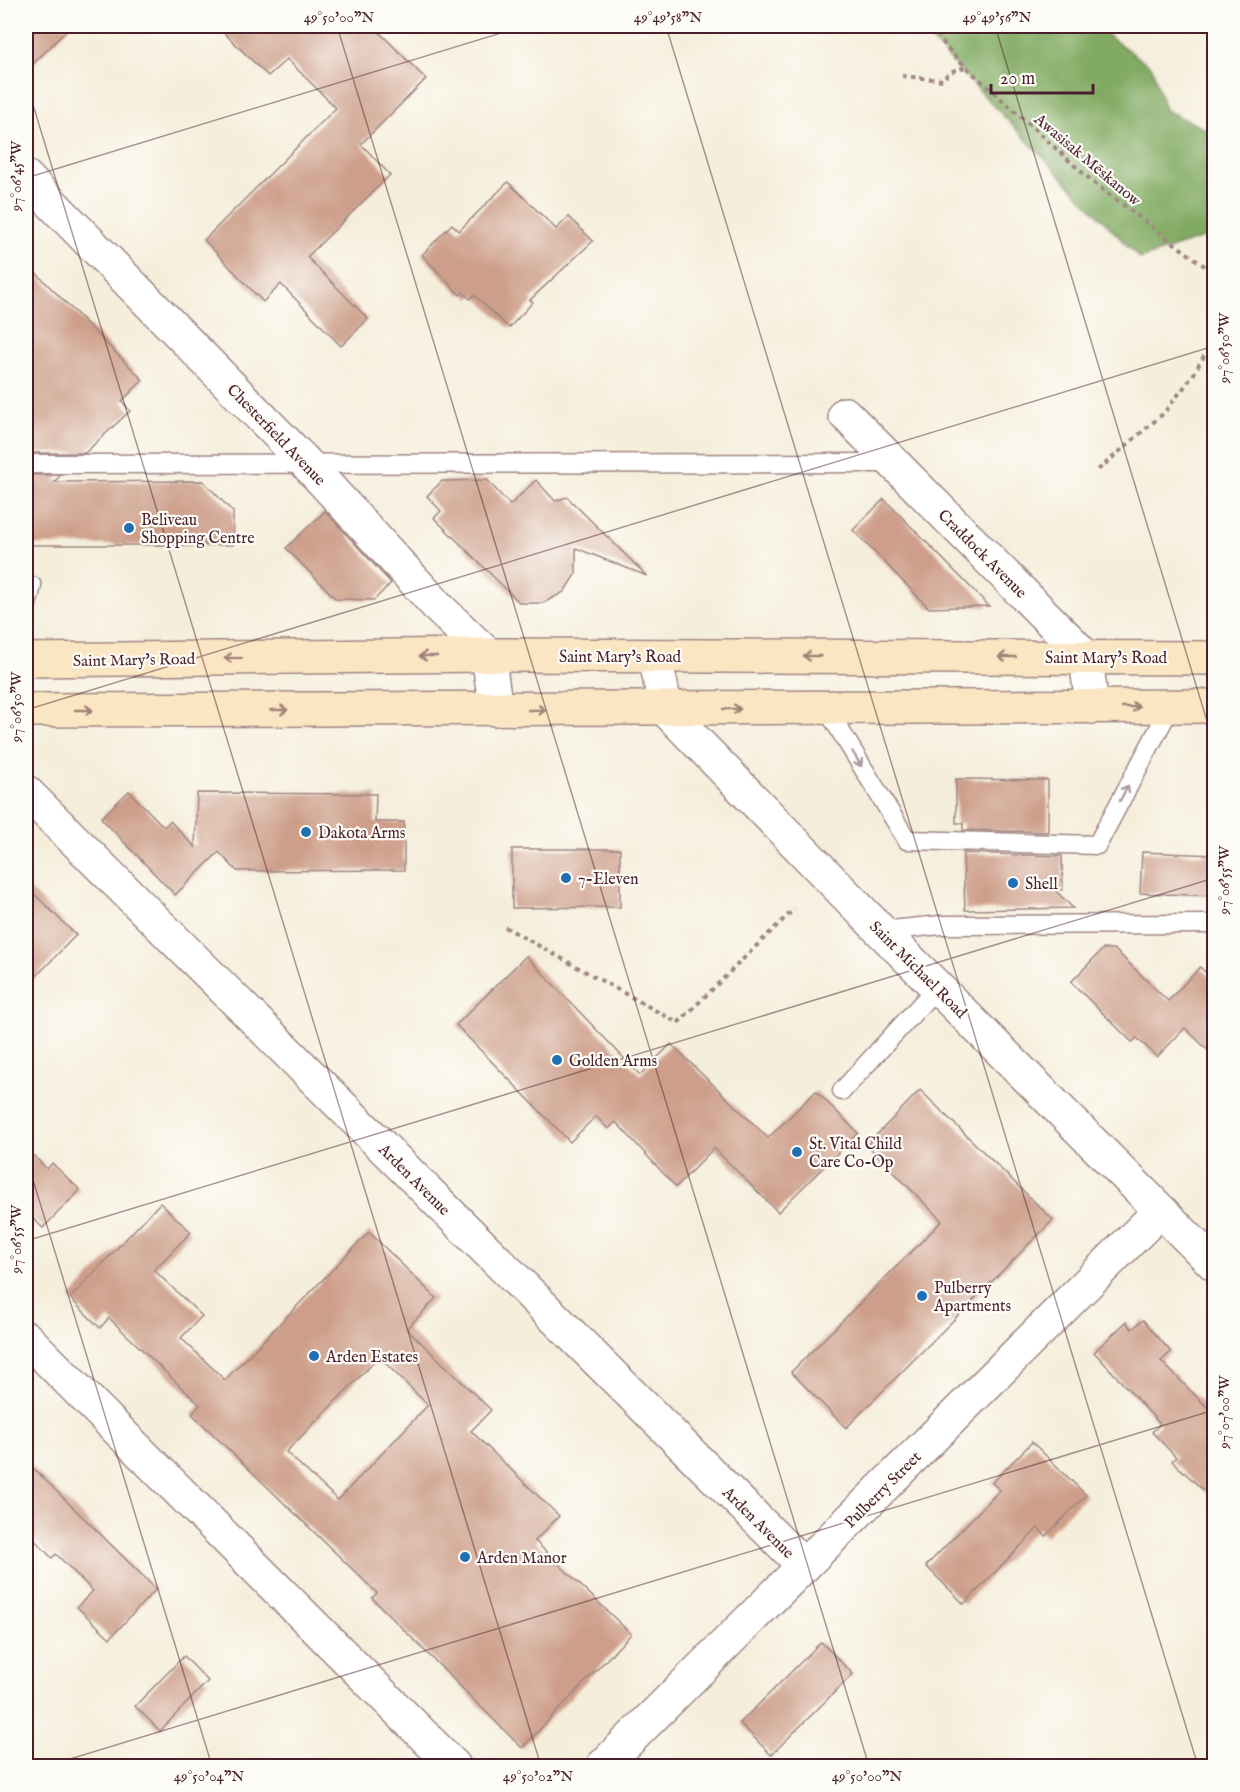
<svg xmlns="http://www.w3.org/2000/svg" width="1240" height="1792" viewBox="0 0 1240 1792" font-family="'IM FELL English',serif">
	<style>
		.forest { fill: #81aa62; stroke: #666446; stroke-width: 1.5 }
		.building { fill: #cd9f8a; fill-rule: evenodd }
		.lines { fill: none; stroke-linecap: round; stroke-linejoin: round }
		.service-casing { stroke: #a08683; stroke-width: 21 }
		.minor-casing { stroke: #a08683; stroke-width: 36 }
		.secondary-casing { stroke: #a08683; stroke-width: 36 }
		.path { stroke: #a08683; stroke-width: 4; stroke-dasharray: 4.5 4.5; stroke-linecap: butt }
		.service { stroke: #fff; stroke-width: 18 }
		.minor { stroke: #fff; stroke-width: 33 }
		.secondary { stroke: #fbe6c4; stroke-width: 33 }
		.oneway { stroke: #a28278 }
		.oneway2 { stroke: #ae9aa0 }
		.ticks { fill: none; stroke: #4a1f2b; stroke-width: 1.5; stroke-opacity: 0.45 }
		.poi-dot { fill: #1f6fb2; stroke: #fdfcf7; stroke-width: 2 }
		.labels { text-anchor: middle; stroke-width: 4.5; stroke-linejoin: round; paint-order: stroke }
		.street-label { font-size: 16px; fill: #4a1f2b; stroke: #fdfcf7 }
		.poi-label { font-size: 16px; fill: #4a1f2b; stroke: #fdfcf7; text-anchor: start }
		.neatline { fill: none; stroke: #4a1f2b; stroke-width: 2 }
		.ticks-label { font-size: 15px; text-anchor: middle; fill: #4a1f2b }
	</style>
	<rect width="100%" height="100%" fill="#fdfcf7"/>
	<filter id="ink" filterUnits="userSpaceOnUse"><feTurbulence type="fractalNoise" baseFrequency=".0167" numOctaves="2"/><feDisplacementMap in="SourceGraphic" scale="12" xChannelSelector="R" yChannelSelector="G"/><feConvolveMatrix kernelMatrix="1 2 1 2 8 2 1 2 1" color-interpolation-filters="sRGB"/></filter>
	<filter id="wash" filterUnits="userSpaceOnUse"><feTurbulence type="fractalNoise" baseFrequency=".008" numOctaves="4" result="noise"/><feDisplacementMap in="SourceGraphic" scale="24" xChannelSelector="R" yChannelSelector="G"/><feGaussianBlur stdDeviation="1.35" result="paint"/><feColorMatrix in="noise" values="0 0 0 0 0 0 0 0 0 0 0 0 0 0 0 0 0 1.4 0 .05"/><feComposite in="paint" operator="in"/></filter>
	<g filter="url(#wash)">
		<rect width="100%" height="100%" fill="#f5eedb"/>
		<polygon class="forest" points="918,26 1094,26 1152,67 1165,110 1214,133 1214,206 1206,237 1140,259"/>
		<g id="blocks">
			<g class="building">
				<polygon points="26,26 71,26 26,71"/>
				<polygon points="217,26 373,26 426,79 361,144 390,175 307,257 368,319 341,346 281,284 263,302 204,240 336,108 287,59 268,76"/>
				<polygon points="508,182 556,229 569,217 593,241 530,300 533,302 509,328 474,295 470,299 463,292 460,295 422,255 452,224 459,231"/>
				<polygon points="26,263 143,380 122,401 130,411 85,453 26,453"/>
				<polygon points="26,475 61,475 54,482 203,481 233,512 233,545 26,545"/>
				<polygon points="487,480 510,505 536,480 555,501 567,497 647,576 576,548 576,573 564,592 543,603 520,603 434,518 441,511 427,496 442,481"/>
				<polygon points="884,499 989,606 929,608 853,530"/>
				<polygon points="325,511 391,583 374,600 336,599 286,548"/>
				<polygon points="956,779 1048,780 1048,832 963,830 963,823 956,823"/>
				<polygon points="129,791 164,827 170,821 195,847 197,793 376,794 375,822 404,822 404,870 237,871 219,852 175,895 101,818"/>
				<polygon points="512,849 620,849 620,907 512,908"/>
				<polygon points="1142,852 1215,855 1215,896 1140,893"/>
				<polygon points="963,853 1062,856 1063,890 1054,889 1073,908 965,910"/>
				<polygon points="26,886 76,935 26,987"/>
				<polygon points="1103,949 1114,949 1168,1001 1200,967 1215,981 1215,1057 1185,1028 1157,1057 1137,1038 1132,1042 1071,982"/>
				<polygon points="526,956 640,1075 671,1044 768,1138 816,1091 858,1133 778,1212 714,1148 676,1187 616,1122 608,1129 596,1116 570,1142 456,1025"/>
				<polygon points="920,1090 1053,1220 846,1428 791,1372 942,1221 867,1145"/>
				<polygon points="26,1148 47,1169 52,1163 80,1190 43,1228 26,1212"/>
				<path d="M 160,1203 L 191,1232 L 154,1270 L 202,1316 L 181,1338 L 225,1380 L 369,1232 L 436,1298 L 407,1329 L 491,1410 L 471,1431 L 559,1516 L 535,1541 L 631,1634 L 522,1748 L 372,1598 L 377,1593 L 192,1414 L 200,1405 L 109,1318 L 100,1328 L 70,1298 ZM 379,1357 L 428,1405 L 338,1500 L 286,1452 Z"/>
				<polygon points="1143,1320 1171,1352 1161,1361 1215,1415 1215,1501 1172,1461 1176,1457 1152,1432 1160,1424 1094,1352 1126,1322 1132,1329"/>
				<polygon points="1032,1442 1086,1495 1046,1536 1038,1528 964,1604 926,1566 1000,1490 992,1483"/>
				<polygon points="26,1461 156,1589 110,1638 77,1607 93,1591 56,1554 52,1558 26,1531"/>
				<polygon points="821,1642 853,1674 771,1755 740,1723"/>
				<polygon points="184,1656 208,1681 160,1731 135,1706"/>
			</g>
		</g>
	</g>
	<g filter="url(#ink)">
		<use href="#blocks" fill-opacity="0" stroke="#a08683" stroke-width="1.5"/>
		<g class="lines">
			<defs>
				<g id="service">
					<polyline points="26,464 893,463"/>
					<polyline points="26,608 32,586"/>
					<polyline points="827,709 907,840 1097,845 1171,706"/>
					<polyline points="881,931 941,925 1214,924"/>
					<polyline points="842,1091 937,987"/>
				</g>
				<g id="minor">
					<polyline points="26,177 307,464 442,611 488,655 496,709"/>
					<polyline points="845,414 1086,657 1092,707"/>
					<polyline points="655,656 666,710 881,931 1214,1264"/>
					<polyline points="26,792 804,1566"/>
					<polyline points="26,1338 454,1766"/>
					<polyline points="603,1766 1160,1211"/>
				</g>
				<g id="secondary">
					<polyline points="26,660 488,655 1214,658"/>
					<polyline points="26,710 1214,706"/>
				</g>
			</defs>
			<use href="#service" class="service-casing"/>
			<use href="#minor" class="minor-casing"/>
			<use href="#secondary" class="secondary-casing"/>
			<g class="path">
				<polyline points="933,26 946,47 966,67 1095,184 1214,273"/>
				<polyline points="902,76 943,80 949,72 966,67"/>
				<polyline points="1098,470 1164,413 1192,377 1214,338"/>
				<polyline points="505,927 678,1023 794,909"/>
			</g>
			<use href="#service" class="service"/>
			<use href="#minor" class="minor"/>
			<use href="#secondary" class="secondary"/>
		</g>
		<defs><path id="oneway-shaft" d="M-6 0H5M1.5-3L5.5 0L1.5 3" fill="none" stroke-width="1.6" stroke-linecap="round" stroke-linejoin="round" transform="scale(1.5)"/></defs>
		<g class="oneway">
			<use href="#oneway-shaft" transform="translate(428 656) rotate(180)"/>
			<use href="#oneway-shaft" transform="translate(812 656) rotate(-180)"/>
			<use href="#oneway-shaft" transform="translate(1007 657) rotate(-180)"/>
			<use href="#oneway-shaft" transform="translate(233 658) rotate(179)"/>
			<use href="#oneway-shaft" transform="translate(1131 707)"/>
			<use href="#oneway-shaft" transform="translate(732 709)"/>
			<use href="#oneway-shaft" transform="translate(84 710)"/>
			<use href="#oneway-shaft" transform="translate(279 710)"/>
			<use href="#oneway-shaft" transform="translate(537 710)"/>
		</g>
		<g class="oneway2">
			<use href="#oneway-shaft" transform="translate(857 759) rotate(59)"/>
			<use href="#oneway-shaft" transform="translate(1124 793) rotate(-62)"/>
		</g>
	</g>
	<path class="ticks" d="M 337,26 L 869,1766M 666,26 L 1198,1766M 995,26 L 1214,744M 26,82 L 541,1766M 26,178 L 524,26M 26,710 L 1214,346M 26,1157 L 212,1766M 26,1241 L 1214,878M 47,1766 L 1214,1410"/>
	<g class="poi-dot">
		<circle cx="129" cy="528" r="6"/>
		<circle cx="306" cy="832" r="6"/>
		<circle cx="566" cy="878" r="6"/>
		<circle cx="1013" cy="883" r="6"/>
		<circle cx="557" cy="1060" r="6"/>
		<circle cx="797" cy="1152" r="6"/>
		<circle cx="922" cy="1296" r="6"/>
		<circle cx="314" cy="1356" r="6"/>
		<circle cx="465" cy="1557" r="6"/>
	</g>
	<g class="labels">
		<g class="street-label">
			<text transform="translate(1088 159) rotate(40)" y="6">Awasisak Mēskanow</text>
			<text transform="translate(277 434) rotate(46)" y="6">Chesterfield Avenue</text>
			<text transform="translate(983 553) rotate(45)" y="6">Craddock Avenue</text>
			<text x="620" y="662">Saint Mary's Road</text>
			<text x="1106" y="663">Saint Mary's Road</text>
			<text transform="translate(134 659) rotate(-1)" y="6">Saint Mary's Road</text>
			<text transform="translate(919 969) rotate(45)" y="6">Saint Michael Road</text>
			<text transform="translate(415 1179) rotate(45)" y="6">Arden Avenue</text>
			<text transform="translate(882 1489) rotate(-45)" y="6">Pulberry Street</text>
			<text transform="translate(759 1522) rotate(45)" y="6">Arden Avenue</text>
		</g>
		<g class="poi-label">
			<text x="141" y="525">Beliveau<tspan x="141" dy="18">Shopping Centre</tspan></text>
			<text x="318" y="838">Dakota Arms</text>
			<text x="578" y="884">7-Eleven</text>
			<text x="1025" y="889">Shell</text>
			<text x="569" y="1066">Golden Arms</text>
			<text x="809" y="1149">St. Vital Child<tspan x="809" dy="18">Care Co-Op</tspan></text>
			<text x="934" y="1293">Pulberry<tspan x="934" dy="18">Apartments</tspan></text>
			<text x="326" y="1362">Arden Estates</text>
			<text x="477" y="1563">Arden Manor</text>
		</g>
	</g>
	<rect width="1240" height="1792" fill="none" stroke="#fdfcf7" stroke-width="66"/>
	<path d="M991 84v9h102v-9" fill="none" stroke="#4a1f2b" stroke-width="3"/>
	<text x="1000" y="84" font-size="18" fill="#4a1f2b" stroke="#fdfcf7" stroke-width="4.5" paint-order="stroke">20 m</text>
	<rect x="33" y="33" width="1174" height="1726" class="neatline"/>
	<g class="ticks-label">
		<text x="339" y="22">49°50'00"N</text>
		<text x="668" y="22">49°49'58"N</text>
		<text x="997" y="22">49°49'56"N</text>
		<text transform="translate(16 176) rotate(-90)" y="5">97°06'45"W</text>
		<text transform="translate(1224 348) rotate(-90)" y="5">97°06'50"W</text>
		<text transform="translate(16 707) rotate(-90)" y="5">97°06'50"W</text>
		<text transform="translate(1224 880) rotate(-90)" y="5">97°06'55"W</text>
		<text transform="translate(16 1239) rotate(-90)" y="5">97°06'55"W</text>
		<text transform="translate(1224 1412) rotate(-90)" y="5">97°07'00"W</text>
		<text x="209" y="1781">49°50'04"N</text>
		<text x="538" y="1781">49°50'02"N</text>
		<text x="867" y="1781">49°50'00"N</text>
	</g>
</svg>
